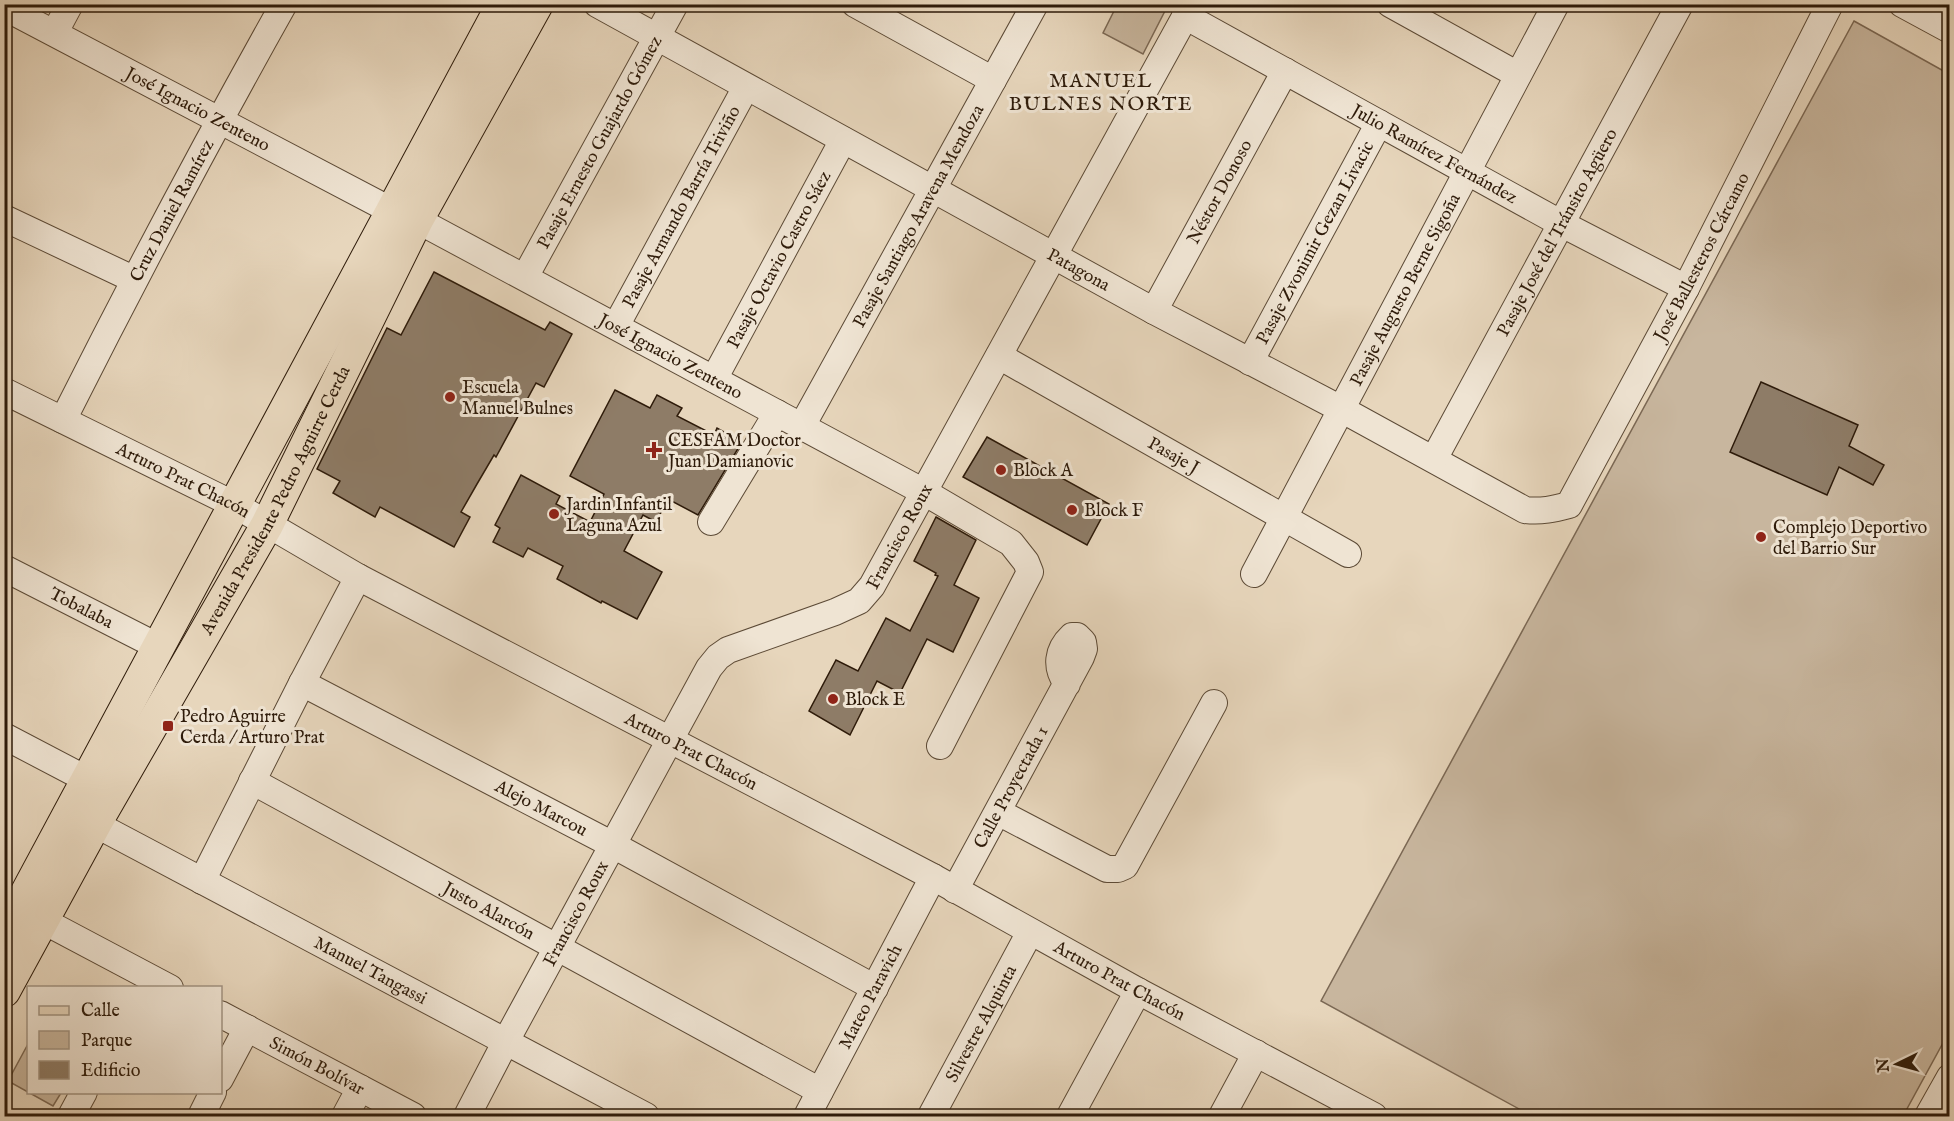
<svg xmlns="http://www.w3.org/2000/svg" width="1954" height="1121" viewBox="0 0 1954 1121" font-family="'IM FELL English',serif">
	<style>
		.green { fill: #c8b69e; stroke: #7b6854; stroke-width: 1.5 }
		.building { fill: #8e7c67; stroke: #2e1b0a; stroke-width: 1.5 }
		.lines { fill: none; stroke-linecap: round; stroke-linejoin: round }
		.minor-casing { stroke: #5c4a36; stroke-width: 28 }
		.major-casing { stroke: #2e1b0a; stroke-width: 34 }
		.minor { stroke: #efe4d3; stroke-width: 26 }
		.major { stroke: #e7d6bc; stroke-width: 32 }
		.poi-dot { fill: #8f2418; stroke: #efe4d3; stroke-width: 2 }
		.labels { text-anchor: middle; stroke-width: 6; stroke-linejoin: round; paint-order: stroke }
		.street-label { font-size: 18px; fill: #2e1b0a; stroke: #efe4d3 }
		.poi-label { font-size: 18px; fill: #2e1b0a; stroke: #efe4d3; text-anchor: start }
		.neighbourhood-label { font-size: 20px; letter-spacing: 1.5px; fill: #2e1b0a; stroke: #efe4d3 }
	</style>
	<rect width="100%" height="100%" fill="#e7d6bc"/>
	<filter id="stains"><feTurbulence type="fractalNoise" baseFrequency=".00333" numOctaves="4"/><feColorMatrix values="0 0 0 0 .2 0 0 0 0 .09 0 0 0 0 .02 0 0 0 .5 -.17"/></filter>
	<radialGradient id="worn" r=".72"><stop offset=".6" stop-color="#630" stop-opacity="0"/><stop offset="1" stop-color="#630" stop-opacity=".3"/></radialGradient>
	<g class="green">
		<polygon points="1117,5 1168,5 1143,54 1103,33"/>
		<polygon points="1854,21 1949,74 1950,1030 1903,1116 1532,1116 1321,1001"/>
		<polygon points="28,1044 28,1092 61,1093 53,1106 8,1081"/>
	</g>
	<g class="building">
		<polygon points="434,272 545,330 550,322 572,334 544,387 536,383 496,457 494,455 477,484 461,512 470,517 454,547 380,507 375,517 333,493 340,481 317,469 387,328 401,335"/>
		<polygon points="1761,382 1858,425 1849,446 1884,465 1873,485 1839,467 1827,495 1730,452"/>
		<polygon points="615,390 650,408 657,395 682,408 677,416 714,435 717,428 742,442 698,515 668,499 656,522 643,515 624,551 662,572 637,619 602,601 601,603 557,579 563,566 528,548 523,557 493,542 500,528 495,525 521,475 560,496 556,504 590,522 604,494 570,476"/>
		<polygon points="987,437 1109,504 1087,545 963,477"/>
		<polygon points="936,517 976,540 954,585 979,598 953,652 927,639 900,693 877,681 850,735 809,711 836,660 858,671 886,618 910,631 938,576 935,575 936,573 914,561"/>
	</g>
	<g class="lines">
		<defs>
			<g id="minor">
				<path id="s1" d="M 597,4 L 1154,311 L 1341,409 L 1525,510 C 1541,512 1554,509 1569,505 L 1686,288 L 1830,4"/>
				<polyline points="855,4 993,80"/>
				<polyline points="1390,4 1518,75"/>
				<polyline points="1902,4 1950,30"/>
				<path id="s2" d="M 4,7 L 392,211"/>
				<path id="s3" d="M 1185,16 L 1562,224 L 1686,288"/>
				<polyline points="55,32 70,4"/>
				<polyline points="4,218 133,279"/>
				<path id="s4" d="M 417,220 L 924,492 L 1011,543 L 1026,562 L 1030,572 L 940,746"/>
				<path id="s5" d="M 525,277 L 675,4"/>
				<path id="s6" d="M 1154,311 L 1285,71"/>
				<path id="s7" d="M 616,326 L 746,87"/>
				<path id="s8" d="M 999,356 L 1348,554"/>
				<path id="s9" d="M 1250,362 L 1379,123"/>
				<path id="s10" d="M 714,379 L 843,140"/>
				<path id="s11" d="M 4,391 L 235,505 L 358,577 L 933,877 L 1138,991 L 1374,1116"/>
				<path id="s12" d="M 63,420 C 134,279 207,141 284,4"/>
				<path id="s13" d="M 802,426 L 1035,4"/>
				<path id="s14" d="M 1434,459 L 1680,4"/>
				<polyline points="711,522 777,413"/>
				<path id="s15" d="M 4,568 L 159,647"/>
				<path id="s16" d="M 1254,574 L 1556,4"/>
				<path id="s17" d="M 302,683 L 613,845 L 875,988"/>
				<polyline points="4,736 88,780"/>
				<path id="s18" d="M 252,781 L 820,1091"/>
				<polyline points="998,812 1107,869 1118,869 1125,866 1214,703"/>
				<path id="s19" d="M 95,824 L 646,1116"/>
				<polyline points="202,881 302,683 358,577"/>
				<path id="s20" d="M 955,890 L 1081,657 L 1084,649 L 1083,642 L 1077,636 L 1072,636 C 1057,650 1055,667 1067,684"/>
				<polyline points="4,900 170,988"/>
				<path id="s21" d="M 220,1014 L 413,1116"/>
				<polyline points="220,1079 247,1028"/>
				<polyline points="71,1116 84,1092"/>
				<polyline points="201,1116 213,1092"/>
				<polyline points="345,1116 360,1088"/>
				<path id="s22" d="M 467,1116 L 506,1041 L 709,668 L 718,657 L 728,650 L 835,612 L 859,601 L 872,586 L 1192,4"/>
				<path id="s23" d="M 807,1116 L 933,877"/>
				<path id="s24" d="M 931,1116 L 1030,932"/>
				<polyline points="1070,1116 1138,991"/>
				<polyline points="1222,1116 1256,1053"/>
				<polyline points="1928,1116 1950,1077"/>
			</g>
			<g id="major">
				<polyline points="4,935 503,4"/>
				<path id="s25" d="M 4,991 L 95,824 L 267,525 L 417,220 L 537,4"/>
			</g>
		</defs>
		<use href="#minor" class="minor-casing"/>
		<use href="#major" class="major-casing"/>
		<use href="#minor" class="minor"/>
		<use href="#major" class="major"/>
	</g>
	<g class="poi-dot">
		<circle cx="450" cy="397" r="6"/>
		<path d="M651 441h6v6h6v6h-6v6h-6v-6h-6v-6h6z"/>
		<circle cx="1001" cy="470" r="6"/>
		<circle cx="1072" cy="510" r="6"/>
		<circle cx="554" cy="514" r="6"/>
		<circle cx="1761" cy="537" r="6"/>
		<circle cx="833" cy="699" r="6"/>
		<rect x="162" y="720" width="12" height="12" rx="3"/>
	</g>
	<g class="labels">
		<g class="street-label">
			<text dy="6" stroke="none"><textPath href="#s2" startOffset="219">José Ignacio Zenteno</textPath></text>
			<text dy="6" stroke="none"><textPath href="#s5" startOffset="154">Pasaje Ernesto Guajardo Gómez</textPath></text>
			<text dy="6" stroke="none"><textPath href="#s3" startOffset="285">Julio Ramírez Fernández</textPath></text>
			<text dy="6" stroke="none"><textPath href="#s6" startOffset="136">Néstor Donoso</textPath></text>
			<text dy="6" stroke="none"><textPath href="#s7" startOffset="136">Pasaje Armando Barría Triviño</textPath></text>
			<text dy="6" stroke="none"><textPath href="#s12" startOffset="236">Cruz Daniel Ramírez</textPath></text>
			<text dy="6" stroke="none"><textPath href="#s13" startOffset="240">Pasaje Santiago Aravena Mendoza</textPath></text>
			<text dy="6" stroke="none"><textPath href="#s14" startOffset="258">Pasaje José del Tránsito Agüero</textPath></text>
			<text dy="6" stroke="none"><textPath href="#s9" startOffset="136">Pasaje Zvonimir Gezan Livacic</textPath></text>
			<text dy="6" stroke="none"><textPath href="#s1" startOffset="1383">José Ballesteros Cárcamo</textPath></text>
			<text dy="6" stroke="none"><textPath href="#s10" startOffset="136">Pasaje Octavio Castro Sáez</textPath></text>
			<text dy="6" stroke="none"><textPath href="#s1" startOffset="550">Patagona</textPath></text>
			<text dy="6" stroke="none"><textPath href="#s16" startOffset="322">Pasaje Augusto Berne Sigoña</textPath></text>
			<text dy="6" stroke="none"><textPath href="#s4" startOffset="288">José Ignacio Zenteno</textPath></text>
			<text dy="6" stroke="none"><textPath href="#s8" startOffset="201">Pasaje J</textPath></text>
			<text dy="6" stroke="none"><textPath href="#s11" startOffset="200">Arturo Prat Chacón</textPath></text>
			<text dy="6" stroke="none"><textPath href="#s25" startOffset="561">Avenida Presidente Pedro Aguirre Cerda</textPath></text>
			<text dy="6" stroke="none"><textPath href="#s22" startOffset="752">Francisco Roux</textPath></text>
			<text dy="6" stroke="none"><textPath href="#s15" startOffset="87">Tobalaba</textPath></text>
			<text dy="6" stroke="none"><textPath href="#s11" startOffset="776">Arturo Prat Chacón</textPath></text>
			<text dy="6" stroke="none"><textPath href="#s20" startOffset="117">Calle Proyectada 1</textPath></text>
			<text dy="6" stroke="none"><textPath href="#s17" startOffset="270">Alejo Marcou</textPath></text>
			<text dy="6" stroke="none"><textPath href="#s18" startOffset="270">Justo Alarcón</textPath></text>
			<text dy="6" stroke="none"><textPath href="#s22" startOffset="230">Francisco Roux</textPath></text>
			<text dy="6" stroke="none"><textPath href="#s19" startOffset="312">Manuel Tangassi</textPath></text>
			<text dy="6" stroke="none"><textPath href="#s11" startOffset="1262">Arturo Prat Chacón</textPath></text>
			<text dy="6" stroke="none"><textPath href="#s23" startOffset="135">Mateo Paravich</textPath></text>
			<text dy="6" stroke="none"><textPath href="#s24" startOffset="105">Silvestre Alquinta</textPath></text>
			<text dy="6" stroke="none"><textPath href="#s21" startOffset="110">Simón Bolívar</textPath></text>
		</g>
		<g class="poi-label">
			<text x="462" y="393">Escuela<tspan x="462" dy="21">Manuel Bulnes</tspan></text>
			<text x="668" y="446">CESFAM Doctor<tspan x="668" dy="21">Juan Damianovic</tspan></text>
			<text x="1013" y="476">Block A</text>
			<text x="566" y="510">Jardin Infantil<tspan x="566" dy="21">Laguna Azul</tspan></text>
			<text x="1084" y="516">Block F</text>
			<text x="1773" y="533">Complejo Deportivo<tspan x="1773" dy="21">del Barrio Sur</tspan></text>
			<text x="845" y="705">Block E</text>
			<text x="180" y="722">Pedro Aguirre<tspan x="180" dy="21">Cerda / Arturo Prat</tspan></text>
		</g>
		<g class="neighbourhood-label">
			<text x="1101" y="87">MANUEL<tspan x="1101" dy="23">BULNES NORTE</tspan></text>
		</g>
	</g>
	<rect width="1954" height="1121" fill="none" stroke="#e7d6bc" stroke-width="24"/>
	<rect x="6" y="6" width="1942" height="1109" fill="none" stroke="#2e1b0a" stroke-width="3"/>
	<rect x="12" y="12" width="1930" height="1097" fill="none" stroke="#2e1b0a" stroke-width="1.5"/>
	<rect x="27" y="986" width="195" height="108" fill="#efe4d3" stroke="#a29483" stroke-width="1.5"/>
	<rect x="39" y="1006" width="30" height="9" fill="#e7d6bc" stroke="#a29483" stroke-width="1.5"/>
	<text x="81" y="1016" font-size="18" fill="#2e1b0a">Calle</text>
	<rect x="39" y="1031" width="30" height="18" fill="#c8b69e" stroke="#a29483" stroke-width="1.5"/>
	<text x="81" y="1046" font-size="18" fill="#2e1b0a">Parque</text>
	<rect x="39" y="1061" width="30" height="18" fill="#8e7c67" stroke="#a29483" stroke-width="1.5"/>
	<text x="81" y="1076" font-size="18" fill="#2e1b0a">Edificio</text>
	<g transform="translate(1897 1064) rotate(265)" stroke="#efe4d3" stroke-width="4.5" paint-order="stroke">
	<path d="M0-4.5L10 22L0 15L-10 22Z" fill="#2e1b0a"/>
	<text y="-9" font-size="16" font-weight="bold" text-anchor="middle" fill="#2e1b0a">N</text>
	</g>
	<rect width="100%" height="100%" filter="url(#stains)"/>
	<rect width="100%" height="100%" fill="url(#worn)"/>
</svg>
